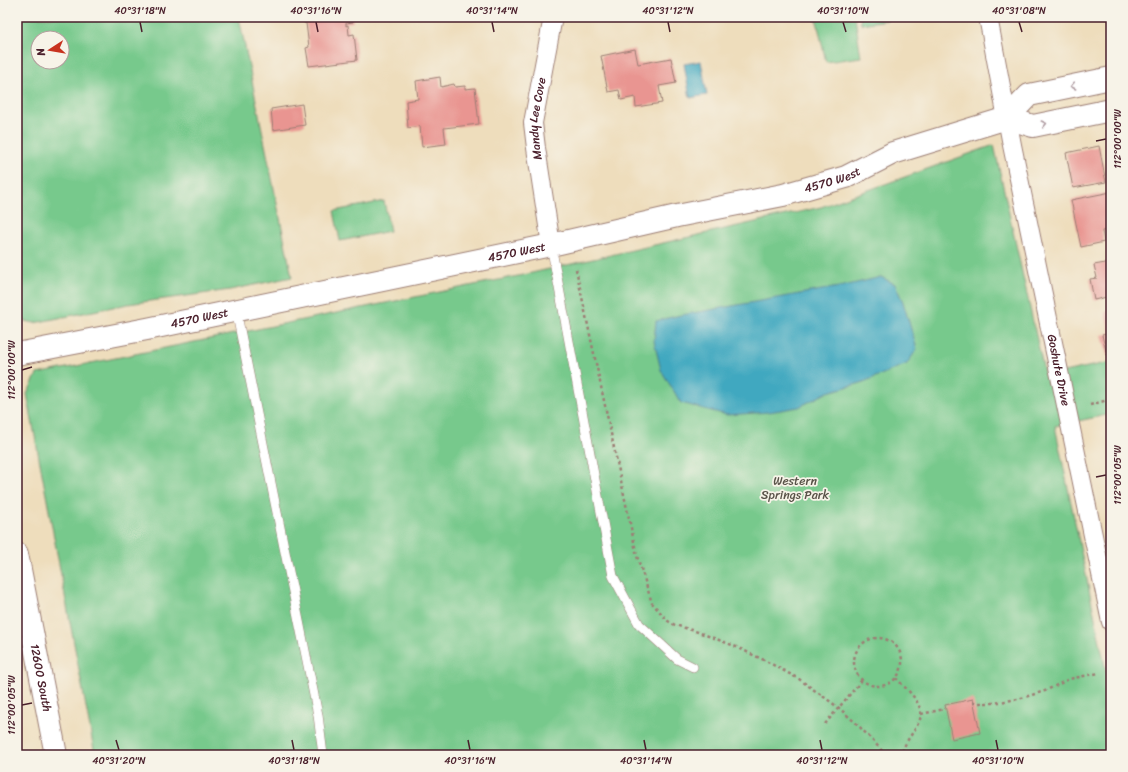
<svg xmlns="http://www.w3.org/2000/svg" width="1128" height="772" viewBox="0 0 1128 772" font-family="Sriracha,sans-serif">
	<style>
		.green { fill: #77c98c; stroke: #60745c; fill-rule: evenodd }
		.water { fill: #40a8c0; stroke: #456476 }
		.building { fill: #e99591 }
		.lines { fill: none; stroke-linecap: round; stroke-linejoin: round }
		.lane-casing { stroke: #9c7e74; stroke-width: 10 }
		.street-casing { stroke: #9c7e74; stroke-width: 20 }
		.secondary-casing { stroke: #9c7e74; stroke-width: 24 }
		.primary-casing { stroke: #9c7e74; stroke-width: 24 }
		.path { stroke: #9c7e74; stroke-width: 2.5; stroke-dasharray: 3 3; stroke-linecap: butt }
		.lane { stroke: #fff; stroke-width: 9 }
		.street { stroke: #fff; stroke-width: 18 }
		.secondary { stroke: #fff; stroke-width: 22 }
		.primary { stroke: #fff; stroke-width: 22 }
		.oneway { stroke: #ae9aa0 }
		.ticks { fill: none; stroke: #4a1f2b; stroke-width: 1.5 }
		.labels { text-anchor: middle; stroke-width: 3.5; stroke-linejoin: round; paint-order: stroke }
		.street-label { font-size: 12px; fill: #4a1f2b; stroke: #f7f3e8 }
		.park-label { font-size: 12px; fill: #585248; stroke: #f7f3e8 }
		.neatline { fill: none; stroke: #4a1f2b; stroke-width: 1.5 }
		.ticks-label { font-size: 10px; text-anchor: middle; fill: #4a1f2b }
	</style>
	<rect width="100%" height="100%" fill="#f7f3e8"/>
	<filter id="ink" filterUnits="userSpaceOnUse"><feTurbulence type="fractalNoise" baseFrequency=".025" numOctaves="2"/><feDisplacementMap in="SourceGraphic" scale="8" xChannelSelector="R" yChannelSelector="G"/><feConvolveMatrix kernelMatrix="1 2 1 2 8 2 1 2 1" color-interpolation-filters="sRGB"/></filter>
	<filter id="wash" filterUnits="userSpaceOnUse"><feTurbulence type="fractalNoise" baseFrequency=".012" numOctaves="4" result="noise"/><feDisplacementMap in="SourceGraphic" scale="16" xChannelSelector="R" yChannelSelector="G"/><feGaussianBlur stdDeviation="0.9" result="paint"/><feColorMatrix in="noise" values="0 0 0 0 0 0 0 0 0 0 0 0 0 0 0 0 0 1.4 0 .05"/><feComposite in="paint" operator="in"/></filter>
	<g filter="url(#wash)">
		<rect width="100%" height="100%" fill="#eeddbc"/>
		<g class="green">
			<path d="M 17,17 L 239,17 L 292,277 L 230,290 L 128,304 L 34,323 L 21,320 L 17,316 ZM 38,38 L 62,38 L 62,62 L 38,62 Z"/>
			<polygon points="816,17 855,17 861,57 826,62"/>
			<polygon points="860,17 887,17 887,20 861,24"/>
			<polygon points="994,145 1045,376 1111,362 1111,414 1055,426 1111,695 1111,755 95,755 27,394 37,374 523,275 821,207"/>
			<polygon points="384,201 390,231 340,241 334,211"/>
		</g>
		<g class="water">
			<polygon points="701,61 707,95 690,98 684,64"/>
			<polygon points="881,277 895,284 903,302 917,349 907,364 861,383 828,392 799,407 769,412 727,415 681,403 661,370 654,341 656,321 676,316 844,286"/>
		</g>
		<g id="blocks">
			<g class="building">
				<polygon points="303,17 352,17 353,22 346,23 346,26 348,25 349,35 354,34 357,60 309,66 306,48 309,47 306,23 304,23"/>
				<polygon points="635,49 638,64 671,58 676,83 659,86 662,103 636,107 635,97 621,100 619,90 608,92 601,56"/>
				<polygon points="440,77 441,87 454,84 455,87 465,86 465,89 475,88 479,124 444,128 446,144 422,147 420,126 408,128 406,101 418,99 416,81"/>
				<polygon points="302,104 305,125 273,130 271,109"/>
				<polygon points="1099,146 1106,182 1073,188 1066,153"/>
				<polygon points="1111,192 1111,229 1102,231 1104,242 1081,247 1071,200"/>
				<polygon points="1111,262 1111,296 1094,300 1090,279 1097,278 1094,265"/>
				<polygon points="1111,311 1111,333 1110,333 1105,312"/>
				<polygon points="1111,333 1111,354 1107,355 1102,335"/>
				<polygon points="973,699 980,733 952,739 945,705"/>
			</g>
		</g>
	</g>
	<g filter="url(#ink)">
		<use href="#blocks" fill-opacity="0" stroke="#9c7e74" stroke-width="1"/>
		<g class="lines">
			<defs>
				<g id="lane">
					<polyline points="551,245 613,576 639,624 677,659 693,667"/>
					<polyline points="236,310 318,715 323,755"/>
				</g>
				<g id="street">
					<path id="s1" d="M 988,17 L 1012,145 L 1111,622"/>
					<path id="s2" d="M 551,245 L 536,148 L 533,123 L 553,17"/>
				</g>
				<g id="secondary">
					<polyline points="1007,118 1033,126 1111,110"/>
					<path id="s3" d="M 17,354 L 147,329 L 551,245 L 677,216 L 783,195 L 846,177 L 893,153 L 1007,118 L 1029,95 L 1111,78"/>
				</g>
				<g id="primary">
					<path id="s4" d="M 17,554 L 56,755"/>
				</g>
			</defs>
			<use href="#lane" class="lane-casing"/>
			<use href="#street" class="street-casing"/>
			<use href="#secondary" class="secondary-casing"/>
			<use href="#primary" class="primary-casing"/>
			<g class="path">
				<polyline points="576,269 637,556 652,603 668,621 675,625 698,632 732,645 764,660 799,679 839,708 857,724 886,755"/>
				<polyline points="1090,405 1111,399"/>
				<circle cx="878" cy="662" r="24"/>
				<path d="M 896,678 C 906,689 927,705 919,722 C 913,734 905,741 901,755"/>
				<polyline points="973,703 993,703 1018,699 1045,691 1069,679 1099,673"/>
				<polyline points="921,714 945,709"/>
				<polyline points="825,724 862,680"/>
			</g>
			<use href="#lane" class="lane"/>
			<use href="#street" class="street"/>
			<use href="#secondary" class="secondary"/>
			<use href="#primary" class="primary"/>
		</g>
		<defs><path id="oneway-chevron" d="M-2-3.5L2.5 0L-2 3.5" fill="none" stroke-width="1.6" stroke-linecap="round" stroke-linejoin="round"/></defs>
		<g class="oneway">
			<use href="#oneway-chevron" transform="translate(1073 86) rotate(168)"/>
			<use href="#oneway-chevron" transform="translate(1044 124) rotate(-12)"/>
		</g>
	</g>
	<path class="ticks" d="M 140,22 L 142,32M 316,22 L 318,32M 492,22 L 494,32M 668,22 L 670,32M 843,22 L 846,32M 1019,22 L 1022,32M 1096,141 L 1106,139M 22,370 L 32,367M 1096,477 L 1106,475M 22,705 L 32,703M 116,740 L 119,750M 292,740 L 294,750M 468,740 L 470,750M 644,740 L 646,750M 820,740 L 822,750M 996,740 L 998,750"/>
	<g class="labels">
		<g class="street-label">
			<text dy="4" stroke="none"><textPath href="#s2" startOffset="128">Mandy Lee Cove</textPath></text>
			<text dy="4" stroke="none"><textPath href="#s3" startOffset="834">4570 West</textPath></text>
			<text dy="4" stroke="none"><textPath href="#s3" startOffset="510">4570 West</textPath></text>
			<text dy="4" stroke="none"><textPath href="#s3" startOffset="186">4570 West</textPath></text>
			<text dy="4" stroke="none"><textPath href="#s1" startOffset="360">Goshute Drive</textPath></text>
			<text dy="4" stroke="none"><textPath href="#s4" startOffset="126">12600 South</textPath></text>
		</g>
		<g class="park-label">
			<text x="795" y="485">Western<tspan x="795" dy="14">Springs Park</tspan></text>
		</g>
	</g>
	<rect width="1128" height="772" fill="none" stroke="#f7f3e8" stroke-width="44"/>
	<g transform="translate(50 50) rotate(258)"><circle r="19" fill="#f7f3e8" stroke="#b29e9c"/>
	<path d="M0-3L7 15L0 10L-7 15Z" fill="#c8321e"/>
	<text y="-6" font-size="11" font-weight="bold" text-anchor="middle" fill="#4a1f2b">N</text>
	</g>
	<rect x="22" y="22" width="1084" height="728" class="neatline"/>
	<g class="ticks-label">
		<text x="140" y="14">40°31'18"N</text>
		<text x="316" y="14">40°31'16"N</text>
		<text x="492" y="14">40°31'14"N</text>
		<text x="668" y="14">40°31'12"N</text>
		<text x="843" y="14">40°31'10"N</text>
		<text x="1019" y="14">40°31'08"N</text>
		<text transform="translate(1117 139) rotate(-90)" y="4">112°00'00"W</text>
		<text transform="translate(11 370) rotate(-90)" y="4">112°00'00"W</text>
		<text transform="translate(1117 475) rotate(-90)" y="4">112°00'05"W</text>
		<text transform="translate(11 705) rotate(-90)" y="4">112°00'05"W</text>
		<text x="119" y="764">40°31'20"N</text>
		<text x="294" y="764">40°31'18"N</text>
		<text x="470" y="764">40°31'16"N</text>
		<text x="646" y="764">40°31'14"N</text>
		<text x="822" y="764">40°31'12"N</text>
		<text x="998" y="764">40°31'10"N</text>
	</g>
</svg>
